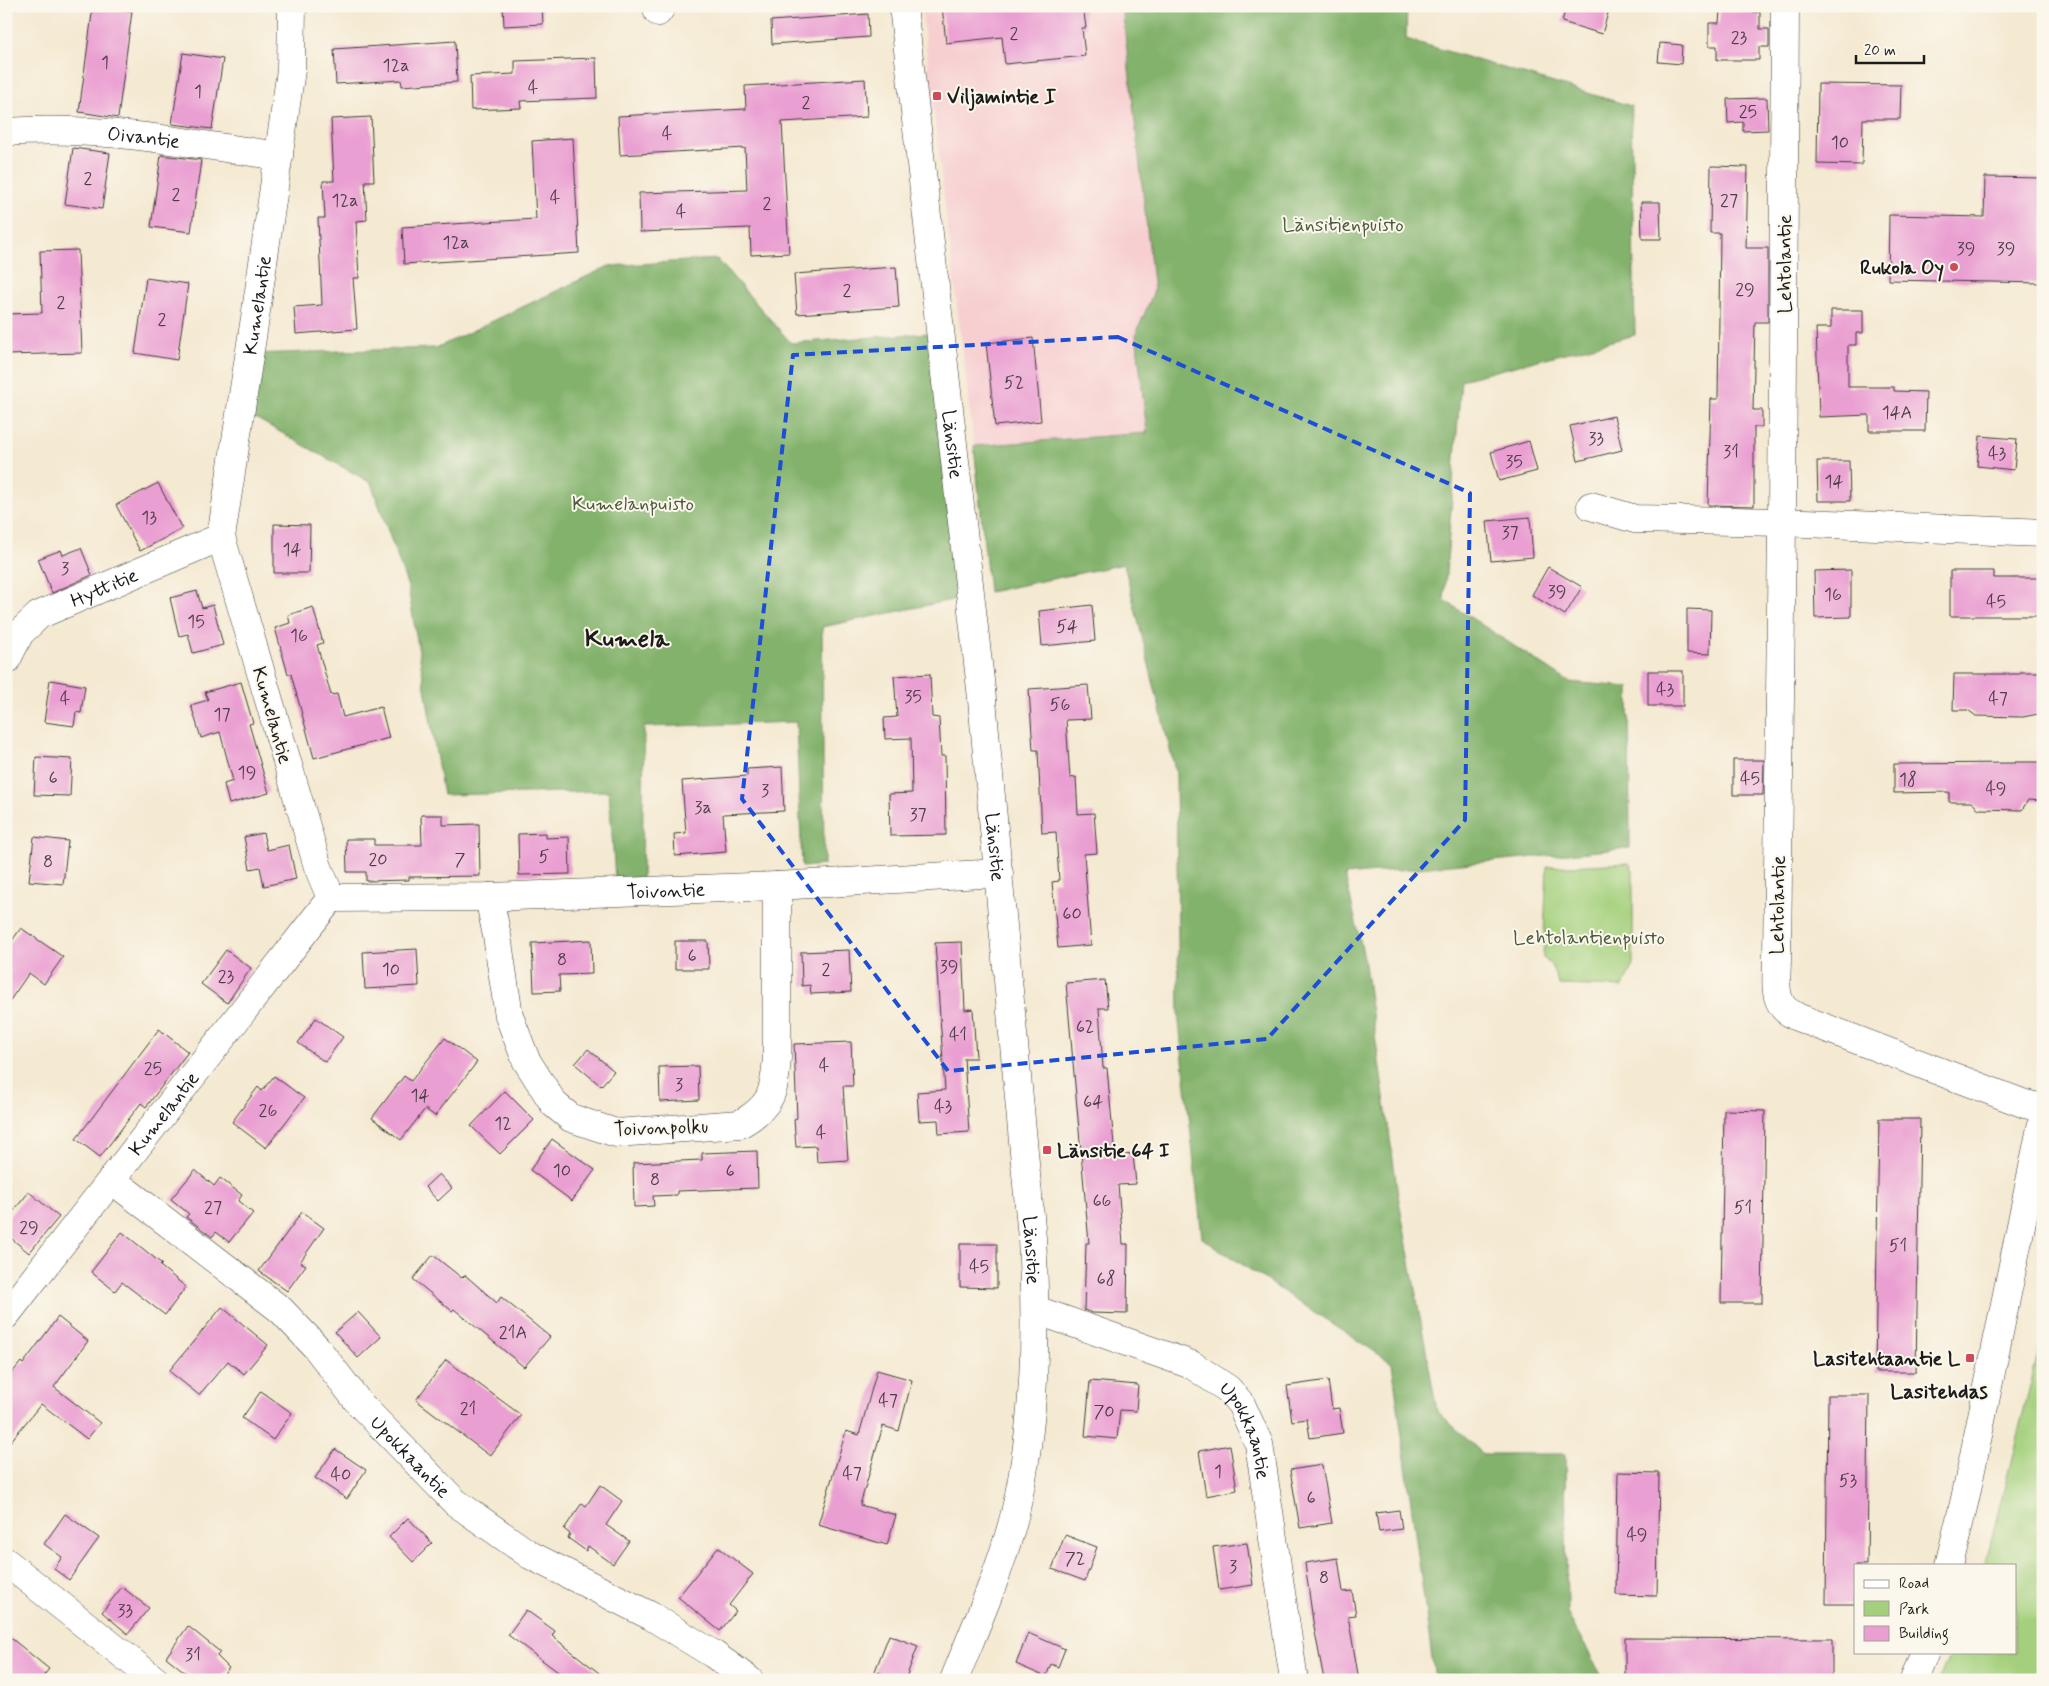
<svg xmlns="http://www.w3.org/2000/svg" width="2049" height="1686" viewBox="0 0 2049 1686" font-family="Mynerve,sans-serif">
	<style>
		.built { fill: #f7cfd1 }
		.green { fill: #a4d07d; stroke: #60764c }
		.forest { fill: #83b26c; stroke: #506744 }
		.building { fill: #ea9fd2 }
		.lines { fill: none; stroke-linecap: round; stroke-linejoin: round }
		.minor-casing { stroke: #3c3b37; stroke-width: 29 }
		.minor { stroke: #fff; stroke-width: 28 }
		.marked { fill: none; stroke: #1d4ed8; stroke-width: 4; stroke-dasharray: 10 6; stroke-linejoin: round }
		.poi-dot { fill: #d1495b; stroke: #fbf7ec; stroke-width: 2 }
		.labels { text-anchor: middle; stroke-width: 4; stroke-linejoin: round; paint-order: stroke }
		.number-label { font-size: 18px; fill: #503d4a }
		.poi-label { font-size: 20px; font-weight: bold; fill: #1c1c1c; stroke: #fbf7ec; text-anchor: start }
		.street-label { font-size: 20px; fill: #1c1c1c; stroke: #fbf7ec }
		.park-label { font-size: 20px; fill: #4c5b3e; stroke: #fbf7ec }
		.neighbourhood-label { font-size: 21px; font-weight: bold; fill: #1c1c1c; stroke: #fbf7ec }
		.district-label { font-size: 25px; font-weight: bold; fill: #1c1c1c; stroke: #fbf7ec }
	</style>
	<rect width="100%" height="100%" fill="#fbf7ec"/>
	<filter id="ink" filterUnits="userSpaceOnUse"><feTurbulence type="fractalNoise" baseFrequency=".02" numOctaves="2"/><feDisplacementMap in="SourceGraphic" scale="10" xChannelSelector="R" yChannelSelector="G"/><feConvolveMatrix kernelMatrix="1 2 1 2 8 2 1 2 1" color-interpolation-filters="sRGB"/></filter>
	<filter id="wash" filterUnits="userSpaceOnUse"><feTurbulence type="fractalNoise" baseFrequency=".0096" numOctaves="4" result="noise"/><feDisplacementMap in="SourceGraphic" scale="20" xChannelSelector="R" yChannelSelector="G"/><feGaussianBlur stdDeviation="1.12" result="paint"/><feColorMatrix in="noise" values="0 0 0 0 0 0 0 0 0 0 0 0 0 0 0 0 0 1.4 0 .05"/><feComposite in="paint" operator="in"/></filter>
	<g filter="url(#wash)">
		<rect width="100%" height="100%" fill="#f4e9d1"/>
		<polygon class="built" points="921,6 1122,6 1154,291 1136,334 1147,433 974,446"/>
		<g class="green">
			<polygon points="1629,863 1633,870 1633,964 1623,987 1559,985 1552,966 1543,958 1547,867"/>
			<polygon points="2043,1334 2043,1680 1939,1680 1951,1652 2015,1652 2015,1565 1985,1565"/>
		</g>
		<g class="forest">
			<polygon points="1122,6 1407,6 1406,39 1631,106 1635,335 1461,380 1444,600 1569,682 1629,687 1630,848 1345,875 1364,958 1399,1201 1437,1411 1483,1454 1565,1454 1567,1613 1604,1680 1435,1680 1392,1363 1202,1238 1179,1022 1176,774 1124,564 989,592 974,446 1147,433 1136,334 1154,291"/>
			<polygon points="717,259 791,343 929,333 957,599 822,627 824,865 802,867 796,722 644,727 642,879 615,879 609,791 443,795 408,587 371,483 241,410 249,354 436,348 609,266"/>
		</g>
		<g id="blocks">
			<g class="building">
				<polygon points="93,6 132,11 118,118 79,112"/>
				<polygon points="503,6 542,6 543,24 504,26"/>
				<polygon points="942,6 1083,6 1086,28 1082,28 1085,56 1005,64 1002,37 946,43"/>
				<polygon points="1566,6 1610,6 1602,34 1562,22"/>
				<polygon points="1720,11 1760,12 1760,29 1769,29 1769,47 1759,47 1759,60 1717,60 1717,46 1709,46 1709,23 1719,23"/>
				<polygon points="868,14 869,37 772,44 771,21"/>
				<polygon points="455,41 457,82 402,86 401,80 336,84 334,49"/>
				<polygon points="1660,43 1682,45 1681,64 1658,62"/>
				<polygon points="183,53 223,59 212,129 172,124"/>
				<polygon points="596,58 597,98 520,101 521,108 471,110 470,76 515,74 515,61"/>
				<polygon points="865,79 867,117 782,122 789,253 751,255 750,228 640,232 639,193 747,190 745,148 620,155 618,116 746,109 745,86"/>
				<polygon points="1818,84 1901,85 1900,119 1863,119 1862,165 1817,164"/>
				<polygon points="1767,98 1768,130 1743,131 1743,122 1728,123 1727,99"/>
				<polygon points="371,117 374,181 365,181 367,220 356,221 359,278 353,278 357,329 296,334 294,307 322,305 318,218 325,218 323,181 334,181 331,119"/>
				<polygon points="573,138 579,253 404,264 402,227 536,219 532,141"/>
				<polygon points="73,148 110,153 102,209 65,204"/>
				<polygon points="161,155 201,160 191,232 151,227"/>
				<polygon points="1711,166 1748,167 1746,248 1768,248 1768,322 1755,322 1753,410 1762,410 1762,427 1754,427 1754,506 1708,505 1711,399 1718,399 1720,233 1710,233"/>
				<polygon points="1985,177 2043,178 2043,283 1888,280 1889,215 1984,217"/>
				<polygon points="1641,202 1660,202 1661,239 1642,239"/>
				<polygon points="78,250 82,353 6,355 6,314 42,313 40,251"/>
				<polygon points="896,267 899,307 797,314 794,274"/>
				<polygon points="146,278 188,284 177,360 135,353"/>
				<polygon points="1831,310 1863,310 1863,333 1856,333 1856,345 1848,345 1848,387 1894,387 1894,391 1926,392 1925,431 1869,431 1869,415 1819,417 1816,328 1831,328"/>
				<polygon points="1033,338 1041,421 995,426 986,343"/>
				<polygon points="1614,416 1622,450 1578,461 1570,426"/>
				<polygon points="1980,436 2017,439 2014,470 1977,466"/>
				<polygon points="1529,441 1537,471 1499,481 1491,452"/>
				<polygon points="1817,461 1849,461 1850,501 1818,501"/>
				<polygon points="158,483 182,529 140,551 116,505"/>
				<polygon points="1530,517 1533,557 1491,561 1487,521"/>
				<polygon points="274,524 310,525 309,573 274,573"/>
				<polygon points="81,548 92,575 52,593 38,559 61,550 63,555"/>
				<polygon points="1548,567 1582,587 1565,615 1532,595"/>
				<polygon points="1851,570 1851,617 1815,618 1814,571"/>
				<polygon points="1950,571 1994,571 1994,578 2043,578 2043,616 1950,616"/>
				<polygon points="197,591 202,608 213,605 223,645 193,653 188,634 179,636 170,598"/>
				<polygon points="1092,605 1095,641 1042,646 1039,611"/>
				<polygon points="313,607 323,643 317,645 331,695 337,694 343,717 381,707 389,738 314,758 291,674 288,674 275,628 290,623 288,615"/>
				<polygon points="1687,609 1711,610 1710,654 1687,653"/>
				<rect x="1648" y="671" width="35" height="35"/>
				<polygon points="2020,672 2043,672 2043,713 2023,717 1976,716 1968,710 1953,710 1954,674 2020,674"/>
				<polygon points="930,674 932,717 939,718 941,756 945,756 946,835 890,836 889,794 912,793 911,738 885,739 884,718 897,717 894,676"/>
				<polygon points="50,680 85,686 81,713 76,712 74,726 44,722"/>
				<polygon points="241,682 253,723 249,724 269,793 229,804 224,784 233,781 220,732 201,738 191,705 208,700 205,692"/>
				<polygon points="1088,685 1091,719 1066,720 1070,778 1076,777 1078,814 1094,813 1097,853 1084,854 1091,945 1058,948 1052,882 1059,881 1056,832 1042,833 1038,750 1033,750 1029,689"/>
				<polygon points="36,757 72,759 70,796 34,795"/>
				<polygon points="1733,760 1764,760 1763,795 1733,795"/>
				<polygon points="2015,762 2043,762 2043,801 2028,800 2022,810 1979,809 1971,802 1949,802 1949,792 1894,793 1894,764 2015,763"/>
				<polygon points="782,767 784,811 723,814 726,852 675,856 674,834 686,833 682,781 747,776 747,769"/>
				<polygon points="421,815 443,815 443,825 479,824 480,876 409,877 409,880 366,881 366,872 347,872 346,839 374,839 374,845 422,845"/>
				<polygon points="263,833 267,850 289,845 296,879 264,886 260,867 250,869 244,837"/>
				<polygon points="546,833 546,838 569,837 570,874 519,875 518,834"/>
				<polygon points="34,837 68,841 63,884 29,881"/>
				<polygon points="21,928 63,957 44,984 29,973 6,1006 6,949"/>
				<polygon points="591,940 592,974 559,975 560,991 534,992 532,943"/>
				<polygon points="675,941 708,941 709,969 675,969"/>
				<polygon points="962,942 965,1010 973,1009 976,1058 964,1058 969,1132 939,1134 938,1120 919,1121 917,1092 945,1090 935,943"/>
				<polygon points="417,949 419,986 365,989 363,952"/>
				<polygon points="226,950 251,968 227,1003 201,984"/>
				<polygon points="849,950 851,992 811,994 810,985 802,986 801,952"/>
				<polygon points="1105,980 1108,1008 1099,1008 1103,1068 1107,1068 1115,1156 1133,1154 1136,1184 1118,1185 1123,1244 1128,1244 1127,1314 1092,1313 1084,1310 1086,1243 1089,1243 1066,983"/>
				<polygon points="316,1018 343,1037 325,1062 298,1043"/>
				<polygon points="159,1029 188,1052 146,1107 141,1103 100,1157 76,1139"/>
				<polygon points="445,1038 477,1062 435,1116 425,1109 401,1140 372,1118 404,1076 411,1081"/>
				<polygon points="851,1042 853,1086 843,1086 848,1160 817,1162 816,1146 796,1147 794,1119 797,1118 794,1044"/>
				<polygon points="588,1049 614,1071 601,1086 575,1064"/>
				<polygon points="698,1066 699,1100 660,1102 659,1067"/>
				<polygon points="274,1076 304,1098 266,1148 232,1122 258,1087 262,1091"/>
				<polygon points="505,1091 534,1120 500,1154 471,1126"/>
				<polygon points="1724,1110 1765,1111 1762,1303 1721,1303"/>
				<polygon points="1879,1119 1920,1119 1916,1372 1875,1372"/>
				<polygon points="552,1139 595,1170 572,1201 530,1170"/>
				<polygon points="757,1151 758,1188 677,1191 677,1195 653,1196 654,1206 634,1207 633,1163 702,1160 702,1153"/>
				<polygon points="195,1170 214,1186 220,1178 242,1195 238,1201 253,1213 229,1242 216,1232 212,1237 186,1217 189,1214 171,1199"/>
				<polygon points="439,1174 452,1188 438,1201 425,1187"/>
				<polygon points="29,1192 59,1217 29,1253 6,1234 6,1220"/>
				<polygon points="302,1212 324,1228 300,1262 306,1265 287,1291 259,1271"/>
				<polygon points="122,1232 162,1264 160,1266 186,1287 165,1315 122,1282 115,1291 91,1272"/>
				<polygon points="960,1244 997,1244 997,1288 960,1287"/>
				<polygon points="433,1255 462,1278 465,1275 497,1303 501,1297 550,1337 524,1367 454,1309 452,1311 413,1279"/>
				<polygon points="222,1307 268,1345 244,1374 228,1361 199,1395 169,1371"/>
				<polygon points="358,1312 381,1337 358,1358 335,1332"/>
				<polygon points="58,1317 88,1341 54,1387 100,1423 87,1439 41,1404 6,1447 6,1380 21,1362 23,1364"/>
				<polygon points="446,1360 521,1415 490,1456 416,1400"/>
				<polygon points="877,1370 912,1380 899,1431 883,1426 860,1505 896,1515 887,1545 818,1525 846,1431 859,1435"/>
				<polygon points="1328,1380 1332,1409 1339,1408 1343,1433 1310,1438 1307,1419 1292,1421 1287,1386"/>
				<polygon points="1090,1381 1138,1385 1136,1411 1120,1410 1117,1439 1085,1436"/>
				<polygon points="261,1391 292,1413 273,1440 242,1418"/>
				<polygon points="1828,1395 1869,1395 1867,1565 1855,1565 1855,1604 1826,1604"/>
				<polygon points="1230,1445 1237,1490 1206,1496 1199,1451"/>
				<polygon points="335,1449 366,1470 347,1499 315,1478"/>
				<polygon points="1322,1465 1332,1523 1300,1528 1290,1470"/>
				<polygon points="1618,1472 1659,1473 1657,1596 1616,1595"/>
				<polygon points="600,1485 622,1501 606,1525 629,1541 613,1564 588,1546 586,1551 568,1538 570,1534 564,1529 582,1503 586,1506"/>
				<polygon points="1399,1510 1402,1529 1379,1532 1376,1513"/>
				<polygon points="65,1514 99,1538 69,1580 54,1569 62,1557 44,1544"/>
				<polygon points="408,1518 432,1543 413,1562 389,1537"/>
				<polygon points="1065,1535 1097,1547 1085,1581 1052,1569"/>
				<polygon points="1247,1543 1253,1585 1219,1590 1213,1547"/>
				<polygon points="718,1547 753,1574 729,1605 736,1611 720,1631 678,1597"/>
				<polygon points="1338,1558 1343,1592 1352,1591 1356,1615 1348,1616 1359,1680 1324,1680 1313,1621 1305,1563"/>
				<polygon points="122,1587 149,1608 128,1634 102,1612"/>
				<polygon points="526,1610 555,1631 552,1636 608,1680 569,1680 508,1635"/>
				<polygon points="188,1626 220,1652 217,1656 229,1668 219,1680 195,1680 166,1657"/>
				<polygon points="1028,1633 1065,1649 1058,1667 1051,1664 1046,1677 1016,1664"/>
				<polygon points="6,1634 49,1669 40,1680 6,1680"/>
				<polygon points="889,1635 918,1646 905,1680 899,1680 875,1671"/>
				<polygon points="1625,1638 1832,1639 1832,1679 1625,1678"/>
			</g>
		</g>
	</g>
	<g filter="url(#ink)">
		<use href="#blocks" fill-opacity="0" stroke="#3c3b37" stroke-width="1"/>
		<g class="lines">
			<defs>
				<g id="minor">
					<path id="s1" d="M 903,6 L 981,689 L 1032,1238 C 1037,1329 1036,1423 1015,1513 C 1001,1570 976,1625 954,1680"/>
					<path d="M 1785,6 L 1782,522 L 1777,960 C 1777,975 1773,996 1784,1008 C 1787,1012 1793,1014 1797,1017 L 2025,1104 L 2043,1108"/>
					<polyline points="658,12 662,6"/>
					<path id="s2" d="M 6,132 C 98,125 188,143 279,156"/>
					<polyline points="1591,506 1635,519 1782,522 2043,533"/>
					<path id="s3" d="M 6,661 L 20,633 L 39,615 L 221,537"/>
					<path d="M 489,897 L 497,936 L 509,1016 L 526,1060 L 554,1104 L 571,1118 L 616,1133 L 740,1124 C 772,1106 774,1093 777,1058 L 777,886"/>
					<path id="s4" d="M 331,898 L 489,897 L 777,886 L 999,873"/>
					<path id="s5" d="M 112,1180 L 281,1310 L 316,1347 L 359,1403 L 455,1502 L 530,1555 L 651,1616 L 713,1654 L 749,1680"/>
					<path id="s6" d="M 1036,1310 L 1192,1365 L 1228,1389 L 1241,1404 L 1259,1444 L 1294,1680"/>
					<path id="s7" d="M 6,1315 L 331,898 L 318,867 L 221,537 L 255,318 L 291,70 L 292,6"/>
					<polyline points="6,1562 155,1680"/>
					<polyline points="1949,1565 1965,1499 2043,1118"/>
					<polyline points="1914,1680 1925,1652"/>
				</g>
			</defs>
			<use href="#minor" class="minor-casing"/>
			<use href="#minor" class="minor"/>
		</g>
	</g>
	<path class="marked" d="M 1118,337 L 1470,493 L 1465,820 L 1267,1039 L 948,1071 L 742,799 L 793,355 Z"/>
	<g class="poi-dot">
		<rect x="932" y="91" width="10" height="10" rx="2.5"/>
		<circle cx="1954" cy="267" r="5"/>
		<rect x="1042" y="1145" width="10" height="10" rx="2.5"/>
		<rect x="1965" y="1353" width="10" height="10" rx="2.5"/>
	</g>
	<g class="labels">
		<g class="number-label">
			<text x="1014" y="39">2</text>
			<text x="1739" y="43">23</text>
			<text x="105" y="68">1</text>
			<text x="396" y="71">12a</text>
			<text x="533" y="93">4</text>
			<text x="198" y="97">1</text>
			<text x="806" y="108">2</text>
			<text x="1748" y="117">25</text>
			<text x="667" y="139">4</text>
			<text x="1840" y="148">10</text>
			<text x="88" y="184">2</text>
			<text x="176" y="200">2</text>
			<text x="555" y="203">4</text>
			<text x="345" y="206">12a</text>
			<text x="1729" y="206">27</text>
			<text x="767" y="209">2</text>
			<text x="681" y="217">4</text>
			<text x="456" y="248">12a</text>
			<text x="1966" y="254">39</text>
			<text x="2006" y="254">39</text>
			<text x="1745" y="295">29</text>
			<text x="847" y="296">2</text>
			<text x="61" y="308">2</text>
			<text x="162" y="325">2</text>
			<text x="1014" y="388">52</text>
			<text x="1897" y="418">14A</text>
			<text x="1596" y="444">33</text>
			<text x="1731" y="457">31</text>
			<text x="1997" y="459">43</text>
			<text x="1514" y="467">35</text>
			<text x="1834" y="487">14</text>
			<text x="149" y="523">13</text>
			<text x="1510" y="538">37</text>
			<text x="292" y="555">14</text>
			<text x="65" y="574">3</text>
			<text x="1557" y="597">39</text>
			<text x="1833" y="600">16</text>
			<text x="1996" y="607">45</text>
			<text x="196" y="627">15</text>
			<text x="1067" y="632">54</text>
			<text x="299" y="641">16</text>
			<text x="1665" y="695">43</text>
			<text x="913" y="702">35</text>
			<text x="65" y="704">4</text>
			<text x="1998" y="704">47</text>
			<text x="1060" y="710">56</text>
			<text x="222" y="720">17</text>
			<text x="247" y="778">19</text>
			<text x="53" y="783">6</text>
			<text x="1750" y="784">45</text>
			<text x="1908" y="785">18</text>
			<text x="1996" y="794">49</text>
			<text x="765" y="796">3</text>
			<text x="703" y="813">3a</text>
			<text x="918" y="820">37</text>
			<text x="544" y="862">5</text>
			<text x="378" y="865">20</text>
			<text x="460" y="865">7</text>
			<text x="48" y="867">8</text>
			<text x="1072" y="919">60</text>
			<text x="692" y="961">6</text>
			<text x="562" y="965">8</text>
			<text x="949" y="972">39</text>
			<text x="391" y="975">10</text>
			<text x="826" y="975">2</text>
			<text x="226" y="982">23</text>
			<text x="1085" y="1032">62</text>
			<text x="958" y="1040">41</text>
			<text x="824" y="1071">4</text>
			<text x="153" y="1074">25</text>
			<text x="679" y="1090">3</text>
			<text x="420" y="1101">14</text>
			<text x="1093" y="1107">64</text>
			<text x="943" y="1112">43</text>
			<text x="268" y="1116">26</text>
			<text x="503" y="1129">12</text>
			<text x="821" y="1138">4</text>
			<text x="562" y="1176">10</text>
			<text x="730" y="1176">6</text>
			<text x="655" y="1185">8</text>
			<text x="1102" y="1206">66</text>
			<text x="213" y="1213">27</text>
			<text x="1743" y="1213">51</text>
			<text x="29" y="1233">29</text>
			<text x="1898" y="1251">51</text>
			<text x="979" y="1272">45</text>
			<text x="1106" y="1284">68</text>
			<text x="513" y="1338">21A</text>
			<text x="888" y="1406">47</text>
			<text x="468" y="1414">21</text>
			<text x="1104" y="1417">70</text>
			<text x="1218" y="1477">1</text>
			<text x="852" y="1479">47</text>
			<text x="341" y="1480">40</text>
			<text x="1848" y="1486">53</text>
			<text x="1311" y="1503">6</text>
			<text x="1637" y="1540">49</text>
			<text x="1075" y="1564">72</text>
			<text x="1233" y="1572">3</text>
			<text x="1324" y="1583">8</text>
			<text x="125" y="1616">33</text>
			<text x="193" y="1660">31</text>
		</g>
		<g class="poi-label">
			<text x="947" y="103">Viljamintie I</text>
			<text x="1944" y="274" text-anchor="end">Rukola Oy</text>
			<text x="1057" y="1157">Länsitie 64 I</text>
			<text x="1960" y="1365" text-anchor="end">Lasitehtaantie L</text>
		</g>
		<g class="street-label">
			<text dy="7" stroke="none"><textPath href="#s2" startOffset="138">Oivantie</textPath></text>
			<text transform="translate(1784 264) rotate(-90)" y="7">Lehtolantie</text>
			<text dy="7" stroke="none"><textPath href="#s7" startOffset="1141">Kumelantie</textPath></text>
			<text dy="7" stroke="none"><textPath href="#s1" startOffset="441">Länsitie</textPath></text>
			<text dy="7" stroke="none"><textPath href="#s3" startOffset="128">Hyttitie</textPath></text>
			<text transform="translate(273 715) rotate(74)" y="7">Kumelantie</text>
			<text dy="7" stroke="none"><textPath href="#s1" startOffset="846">Länsitie</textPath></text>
			<text dy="7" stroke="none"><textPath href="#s4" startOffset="335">Toivontie</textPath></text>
			<text transform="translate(1777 905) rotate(-89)" y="7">Lehtolantie</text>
			<text dy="7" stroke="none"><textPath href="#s7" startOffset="256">Kumelantie</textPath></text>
			<text transform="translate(661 1127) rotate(-2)" y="7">Toivonpolku</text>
			<text dy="7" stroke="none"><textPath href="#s1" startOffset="1251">Länsitie</textPath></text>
			<text dy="7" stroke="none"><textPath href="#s6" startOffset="255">Upokkaantie</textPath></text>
			<text dy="7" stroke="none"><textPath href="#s5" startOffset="409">Upokkaantie</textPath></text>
		</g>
		<g class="park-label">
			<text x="1343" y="231">Länsitienpuisto</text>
			<text x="633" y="510">Kumelanpuisto</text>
			<text x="1589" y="944">Lehtolantienpuisto</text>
		</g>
		<g class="neighbourhood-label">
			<text x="1939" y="1398">Lasitehdas</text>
		</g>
		<g class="district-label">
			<text x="627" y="646">Kumela</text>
		</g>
	</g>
	<rect width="2049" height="1686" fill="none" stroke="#fbf7ec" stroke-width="25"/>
	<rect x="1854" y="1564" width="162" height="90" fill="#fbf7ec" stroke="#a29f99"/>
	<rect x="1864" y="1580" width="25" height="8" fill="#ffffff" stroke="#a29f99"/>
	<text x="1899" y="1588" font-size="15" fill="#1c1c1c">Road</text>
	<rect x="1864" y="1601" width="25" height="15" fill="#a4d07d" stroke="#a29f99"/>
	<text x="1899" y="1614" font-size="15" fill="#1c1c1c">Park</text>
	<rect x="1864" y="1626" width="25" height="15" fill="#ea9fd2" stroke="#a29f99"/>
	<text x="1899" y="1638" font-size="15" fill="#1c1c1c">Building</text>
	<path d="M1856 55v8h68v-8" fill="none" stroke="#1c1c1c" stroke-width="2.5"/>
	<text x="1864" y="55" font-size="15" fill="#1c1c1c" stroke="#fbf7ec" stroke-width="4" paint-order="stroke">20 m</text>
</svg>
